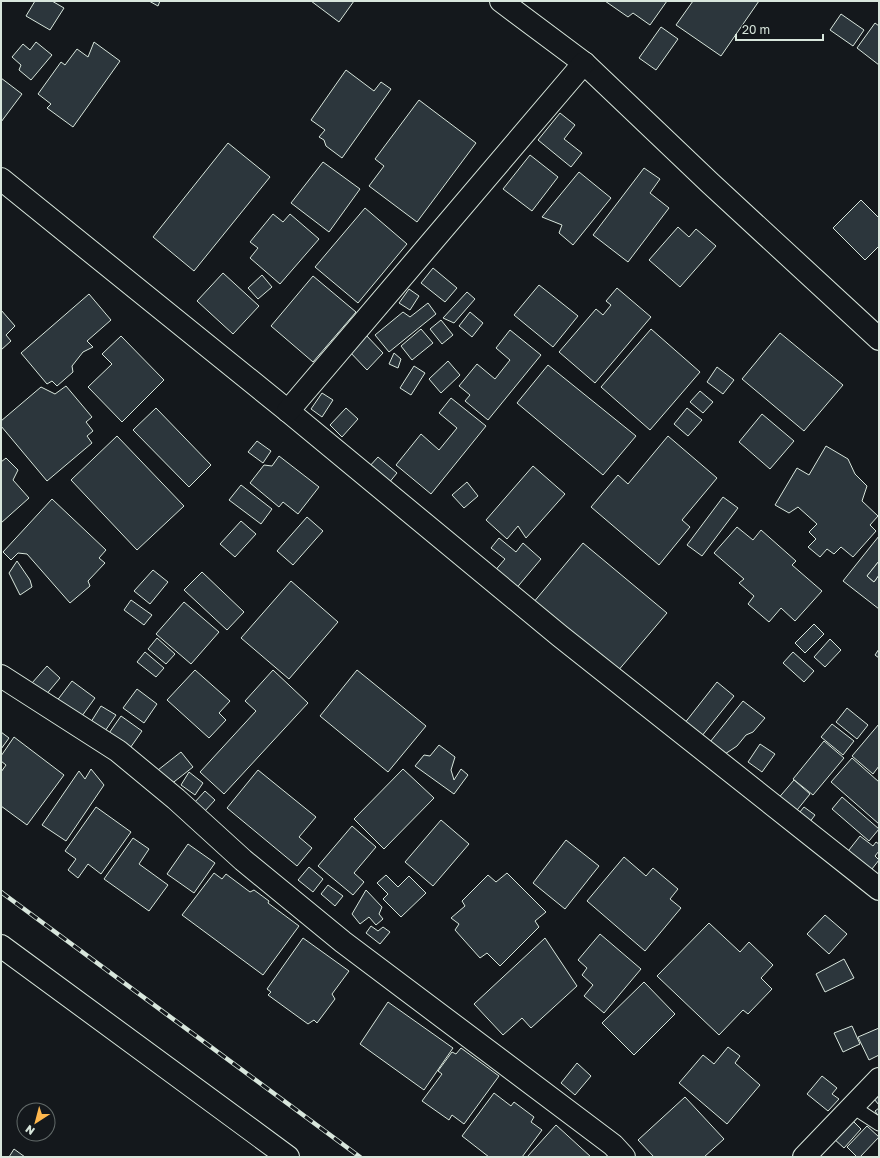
<svg xmlns="http://www.w3.org/2000/svg" width="880" height="1158" viewBox="0 0 880 1158" font-family="'Golos Text',sans-serif">
	<style>
		.building { fill: #2c363c; stroke: #d8e6dc }
		.lines { fill: none; stroke-linecap: round; stroke-linejoin: round }
		.service-casing { stroke: #d8e6dc; stroke-width: 15 }
		.minor-casing { stroke: #d8e6dc; stroke-width: 24 }
		.service { stroke: #14181c; stroke-width: 13 }
		.minor { stroke: #14181c; stroke-width: 22 }
		.rail-casing { stroke: #d8e6dc; stroke-width: 4.5 }
		.rail { stroke: #14181c; stroke-width: 3; stroke-dasharray: 9; stroke-linecap: butt }
	</style>
	<rect width="100%" height="100%" fill="#14181c"/>
	<g class="building">
		<polygon points="35,1 52,1 64,8 50,30 26,16"/>
		<polygon points="149,1 160,1 158,6"/>
		<polygon points="311,1 354,1 339,22"/>
		<polygon points="605,1 667,1 650,25 633,13 628,17"/>
		<polygon points="693,1 759,1 721,56 676,25"/>
		<polygon points="841,14 864,30 853,46 830,30"/>
		<polygon points="875,23 879,26 879,65 857,48"/>
		<polygon points="661,27 678,39 656,70 639,58"/>
		<polygon points="36,42 52,55 31,80 19,70 21,65 12,57 23,44 30,50"/>
		<polygon points="94,42 120,61 73,127 47,108 51,104 38,94 61,62 65,65 77,49 88,57"/>
		<polygon points="346,70 374,91 381,82 391,89 342,158 326,146 324,140 319,137 325,130 311,120"/>
		<polygon points="1,78 22,94 1,122"/>
		<polygon points="419,100 476,143 417,222 369,186 384,166 375,159"/>
		<polygon points="560,113 575,125 564,139 582,153 571,167 538,140"/>
		<polygon points="228,143 270,177 194,271 153,237"/>
		<polygon points="530,155 558,177 532,211 503,189"/>
		<polygon points="323,162 360,189 329,232 291,203"/>
		<polygon points="644,168 660,179 650,193 669,208 628,262 593,235"/>
		<polygon points="579,172 611,198 573,245 559,233 562,225 542,217"/>
		<polygon points="861,200 879,218 879,246 865,260 833,228"/>
		<polygon points="365,208 407,244 358,303 315,267"/>
		<polygon points="273,214 283,222 290,214 319,239 280,284 250,258 258,248 250,242"/>
		<polygon points="678,227 689,237 696,229 716,246 680,287 649,260"/>
		<polygon points="433,268 457,288 445,302 421,283"/>
		<polygon points="223,273 259,306 233,334 197,301"/>
		<polygon points="262,275 272,287 258,299 248,288"/>
		<polygon points="313,276 356,312 313,362 271,326"/>
		<polygon points="539,285 578,316 553,347 514,315"/>
		<polygon points="617,288 651,317 595,383 559,352 596,309 603,315 611,305 606,301"/>
		<polygon points="409,289 419,296 410,310 399,303"/>
		<polygon points="467,292 475,299 454,323 443,318"/>
		<polygon points="89,294 111,320 87,341 93,347 83,352 72,366 73,372 57,386 52,381 47,384 21,353"/>
		<polygon points="428,303 436,314 389,352 375,335 403,312 410,317"/>
		<polygon points="1,310 15,326 6,335 11,341 1,350"/>
		<polygon points="470,312 483,323 472,337 459,326"/>
		<polygon points="441,320 453,335 442,344 430,329"/>
		<polygon points="421,329 433,343 412,360 401,346"/>
		<polygon points="651,329 700,372 650,430 601,387"/>
		<polygon points="510,330 541,355 488,420 465,401 470,395 459,386 477,364 495,379 510,360 496,348"/>
		<polygon points="780,333 843,385 804,431 742,379"/>
		<polygon points="365,334 383,353 367,370 348,350"/>
		<polygon points="121,336 164,380 122,422 88,387 112,364 102,354"/>
		<polygon points="394,353 401,359 398,368 389,364"/>
		<polygon points="448,361 460,375 441,393 429,379"/>
		<polygon points="548,365 636,436 603,475 517,403"/>
		<polygon points="414,366 425,373 411,395 400,388"/>
		<polygon points="717,367 734,380 723,394 707,382"/>
		<polygon points="66,386 92,417 86,422 93,431 87,436 92,443 47,481 1,426 1,421 41,387 55,394"/>
		<polygon points="700,391 713,402 703,413 690,402"/>
		<polygon points="322,393 333,400 322,417 311,409"/>
		<polygon points="451,398 486,426 431,494 396,465 421,434 439,450 457,428 439,413"/>
		<polygon points="156,408 211,465 189,487 133,430"/>
		<polygon points="346,408 358,419 342,437 330,425"/>
		<polygon points="687,408 702,420 688,436 674,424"/>
		<polygon points="762,414 794,441 770,469 739,442"/>
		<polygon points="117,436 184,506 137,550 71,480"/>
		<polygon points="668,436 717,478 682,520 690,527 659,565 591,507 618,475 628,484"/>
		<polygon points="257,441 271,451 263,463 248,452"/>
		<polygon points="826,446 848,459 855,474 867,486 862,501 878,516 870,525 876,531 853,557 841,547 834,554 827,549 820,557 808,547 816,539 809,532 817,524 798,507 789,513 775,505 797,468 809,475"/>
		<polygon points="279,456 319,487 298,514 283,502 279,507 250,483 264,465 272,466"/>
		<polygon points="378,457 397,473 388,484 368,468"/>
		<polygon points="6,458 18,470 13,480 29,498 1,523 1,462"/>
		<polygon points="533,466 565,494 526,538 518,526 507,539 486,520"/>
		<polygon points="467,482 478,496 464,508 452,495"/>
		<polygon points="241,485 272,509 261,524 229,500"/>
		<polygon points="723,497 738,508 702,556 687,545"/>
		<polygon points="52,499 106,550 99,558 105,563 88,581 90,586 70,603 27,554 18,553 11,560 3,552"/>
		<polygon points="307,517 323,531 293,565 277,551"/>
		<polygon points="241,521 256,534 235,557 220,544"/>
		<polygon points="737,527 753,540 761,530 796,561 792,565 822,591 795,621 781,608 769,622 748,604 754,596 739,583 744,579 714,553"/>
		<polygon points="879,536 879,561 867,576 874,582 879,575 879,609 843,581"/>
		<polygon points="499,538 516,552 523,543 541,559 514,591 493,573 505,559 491,548"/>
		<polygon points="583,543 667,613 617,672 533,603"/>
		<polygon points="17,561 30,580 32,587 20,595 9,573"/>
		<polygon points="879,561 879,575 874,582 867,576"/>
		<polygon points="153,570 168,582 150,604 134,591"/>
		<polygon points="202,572 244,612 227,630 184,590"/>
		<polygon points="291,581 338,622 289,679 241,638"/>
		<polygon points="131,600 152,615 144,625 124,610"/>
		<polygon points="184,602 219,632 191,664 156,634"/>
		<polygon points="814,624 824,634 805,653 795,643"/>
		<polygon points="157,638 175,654 166,664 148,649"/>
		<polygon points="830,639 841,650 825,667 814,657"/>
		<polygon points="879,649 879,658 875,655"/>
		<polygon points="145,652 164,668 156,677 137,662"/>
		<polygon points="793,652 814,671 804,682 783,663"/>
		<polygon points="47,666 60,678 45,696 32,683"/>
		<polygon points="195,670 230,701 219,713 226,720 209,738 167,700"/>
		<polygon points="273,670 308,703 224,794 200,772 256,711 245,701"/>
		<polygon points="357,670 426,726 388,772 320,716"/>
		<polygon points="72,681 95,698 79,720 56,702"/>
		<polygon points="717,682 734,696 701,737 684,724"/>
		<polygon points="137,689 157,704 144,723 123,708"/>
		<polygon points="743,701 765,718 753,732 746,735 737,746 725,754 710,742"/>
		<polygon points="101,706 116,715 103,734 89,725"/>
		<polygon points="847,708 868,725 857,739 836,722"/>
		<polygon points="121,716 142,731 128,751 107,736"/>
		<polygon points="832,724 854,741 843,755 821,737"/>
		<polygon points="879,724 879,766 873,774 852,756"/>
		<polygon points="1,732 9,738 1,749"/>
		<polygon points="14,737 64,775 27,825 1,806 1,772 6,765 1,761 1,756"/>
		<polygon points="824,741 844,758 813,795 793,779"/>
		<polygon points="760,744 775,754 762,772 748,762"/>
		<polygon points="439,745 455,757 451,770 454,780 461,769 468,775 454,794 415,766 424,755 430,756"/>
		<polygon points="181,752 193,767 170,785 158,770"/>
		<polygon points="852,758 879,782 879,824 831,782"/>
		<polygon points="91,769 104,785 66,841 42,825 79,771 85,779"/>
		<polygon points="403,769 434,798 384,849 354,819"/>
		<polygon points="258,770 316,817 299,837 312,848 297,866 227,808"/>
		<polygon points="189,772 203,783 195,795 181,785"/>
		<polygon points="794,780 810,794 793,815 776,801"/>
		<polygon points="205,791 215,800 204,812 194,803"/>
		<polygon points="842,797 879,829 869,841 832,809"/>
		<polygon points="96,807 131,832 101,874 88,864 78,878 68,870 76,859 65,851"/>
		<polygon points="804,807 815,815 806,827 795,818"/>
		<polygon points="441,820 469,844 433,886 405,862"/>
		<polygon points="352,826 376,847 354,873 364,882 353,895 318,866"/>
		<polygon points="860,836 873,846 876,842 879,844 879,851 875,856 879,860 868,874 845,855"/>
		<polygon points="133,838 149,849 139,864 168,885 149,911 104,879"/>
		<polygon points="566,840 599,866 565,909 533,883"/>
		<polygon points="188,844 215,863 194,893 167,874"/>
		<polygon points="624,857 646,876 653,868 678,889 670,899 681,908 645,951 587,901"/>
		<polygon points="309,867 323,879 313,892 298,880"/>
		<polygon points="214,873 222,879 226,874 250,892 254,890 269,901 268,903 299,926 263,975 182,915"/>
		<polygon points="507,873 546,912 535,921 539,927 500,966 487,953 480,958 455,930 459,924 451,918 465,906 462,901 488,875 496,882"/>
		<polygon points="386,875 398,887 409,876 426,893 401,917 383,899 388,894 377,883"/>
		<polygon points="328,885 343,896 335,906 321,894"/>
		<polygon points="366,890 382,907 379,914 383,919 376,925 369,917 360,924 352,914"/>
		<polygon points="825,915 847,934 829,954 807,934"/>
		<polygon points="709,923 740,952 749,942 773,965 761,978 772,989 748,1014 743,1010 719,1035 657,976"/>
		<polygon points="371,926 378,931 383,927 390,932 380,944 366,933"/>
		<polygon points="600,934 641,969 604,1013 584,996 593,985 582,975 587,968 578,960"/>
		<polygon points="303,938 349,971 332,994 335,999 317,1023 314,1020 308,1024 268,995 271,992 267,989"/>
		<polygon points="545,938 577,986 531,1028 522,1018 503,1035 474,1004"/>
		<polygon points="844,959 854,978 825,992 816,974"/>
		<polygon points="644,982 675,1014 634,1055 602,1023"/>
		<polygon points="388,1002 453,1048 424,1090 360,1044"/>
		<polygon points="852,1026 860,1044 843,1052 834,1033"/>
		<polygon points="879,1028 879,1055 869,1060 858,1037"/>
		<polygon points="728,1047 740,1056 735,1063 760,1085 727,1124 679,1083 703,1055 714,1064"/>
		<polygon points="461,1048 499,1076 464,1124 452,1115 449,1120 422,1101 442,1074 438,1071 452,1052 456,1054"/>
		<polygon points="577,1063 591,1076 575,1095 561,1083"/>
		<polygon points="822,1076 837,1088 832,1094 839,1099 828,1111 807,1094"/>
		<polygon points="494,1093 511,1106 514,1102 534,1117 531,1122 542,1130 522,1157 489,1157 462,1136"/>
		<polygon points="879,1096 879,1105 874,1099"/>
		<polygon points="685,1097 724,1139 704,1157 654,1157 638,1140"/>
		<polygon points="879,1108 879,1117 875,1111"/>
		<polygon points="851,1119 861,1129 844,1148 833,1138"/>
		<polygon points="556,1125 591,1157 527,1157"/>
		<polygon points="867,1126 879,1137 860,1157 857,1157 847,1147"/>
		<polygon points="14,1149 25,1157 9,1157"/>
	</g>
	<g class="lines">
		<defs>
			<polyline id="service" points="853,1107 879,1124"/>
			<g id="minor">
				<polyline points="501,1 584,63 710,183 879,339"/>
				<polyline points="1,179 288,411 560,636 879,889"/>
				<polyline points="288,411 584,63"/>
				<polyline points="1,676 118,751 176,799 243,860 343,942 613,1145 624,1157"/>
				<polyline points="1,946 288,1157"/>
				<polyline points="804,1157 879,1079"/>
			</g>
		</defs>
		<use href="#service" class="service-casing"/>
		<use href="#minor" class="minor-casing"/>
		<use href="#service" class="service"/>
		<use href="#minor" class="minor"/>
		<defs>
			<polyline id="rail" points="1,892 360,1157"/>
		</defs>
		<use href="#rail" class="rail-casing"/>
		<use href="#rail" class="rail"/>
	</g>
	<rect width="880" height="1158" fill="none" stroke="#d8e6dc" stroke-width="4"/>
	<g transform="translate(36 1122) rotate(216)"><circle r="19" fill="#14181c" stroke="#626a69"/>
	<path d="M0-3L7 15L0 10L-7 15Z" fill="#ffb74d"/>
	<text y="-6" font-size="11" font-weight="bold" text-anchor="middle" fill="#d8e6dc">N</text>
	</g>
	<path d="M736 34v6h87v-6" fill="none" stroke="#d8e6dc" stroke-width="2"/>
	<text x="742" y="34" font-size="12" fill="#d8e6dc" stroke="#14181c" stroke-width="3" paint-order="stroke">20 m</text>
</svg>
